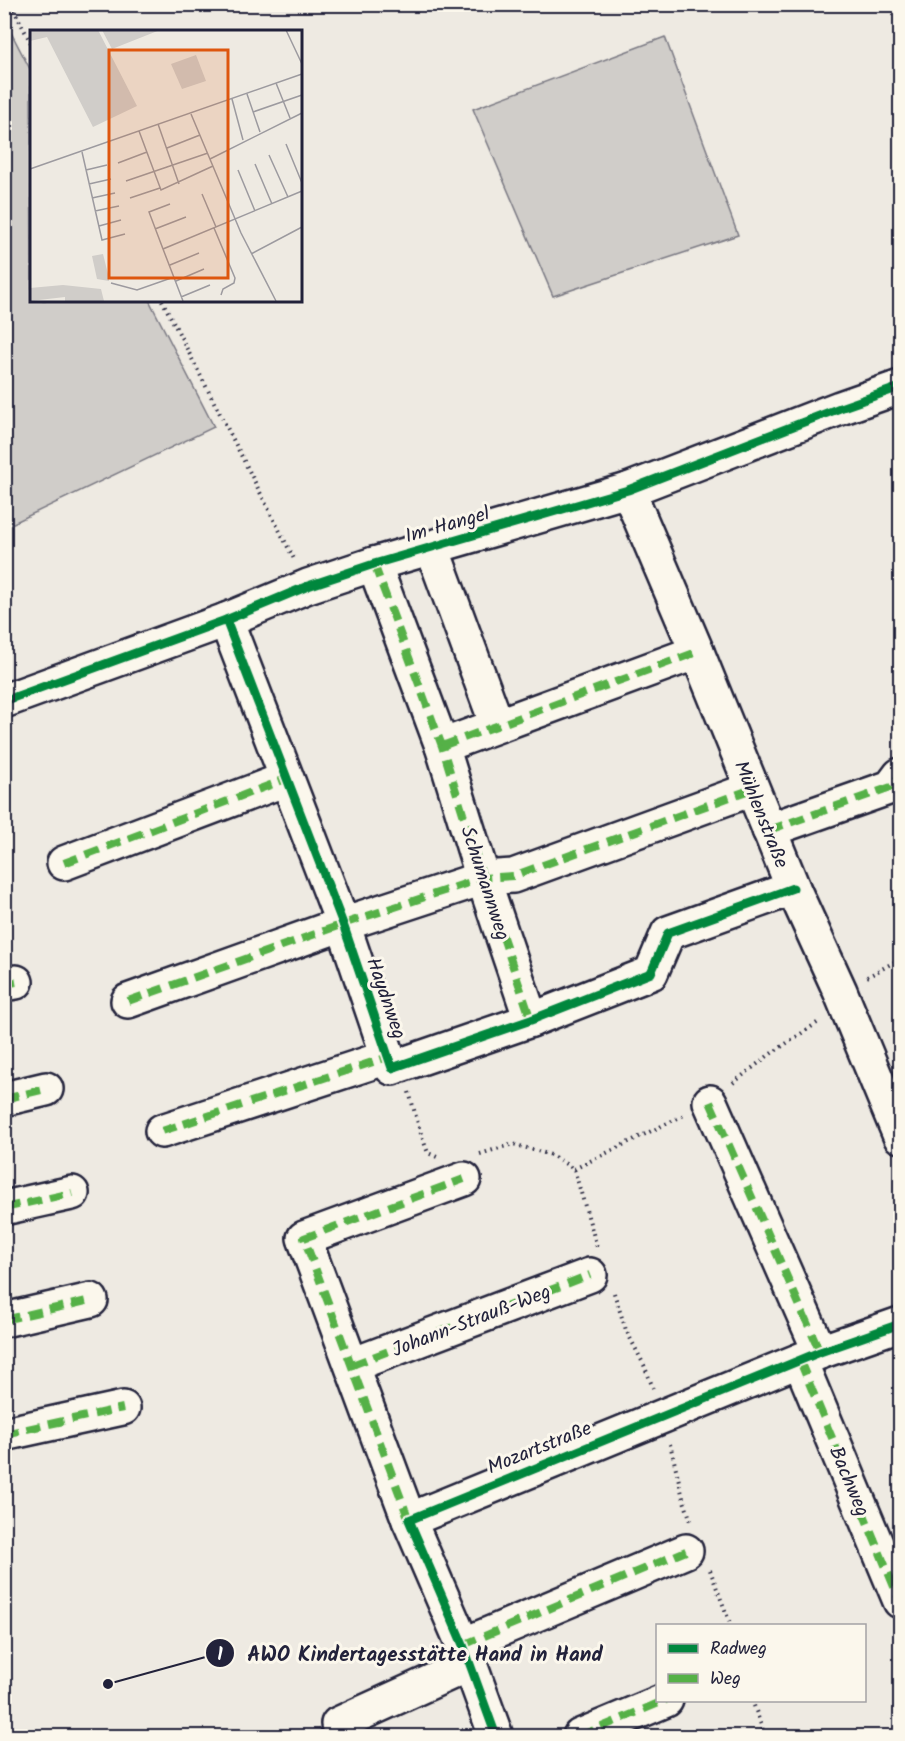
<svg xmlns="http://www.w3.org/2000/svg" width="905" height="1741" viewBox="0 0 905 1741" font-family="Kalam,sans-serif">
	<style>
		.green { fill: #d0cdc9; stroke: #797882; stroke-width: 1.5 }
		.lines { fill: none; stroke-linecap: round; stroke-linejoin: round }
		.minor-casing { stroke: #22223b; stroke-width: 38 }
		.path { stroke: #22223b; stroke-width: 4; stroke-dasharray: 1.5 4.5; stroke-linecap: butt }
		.minor { stroke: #fbf7ec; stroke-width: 33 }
		.quiet { stroke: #55b146; stroke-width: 8; stroke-dasharray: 15 8; stroke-linecap: butt }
		.cycleway-casing { stroke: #fbf7ec; stroke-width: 13 }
		.cycleway { stroke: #00873e; stroke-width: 9 }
		.labels { text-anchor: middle; stroke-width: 6; stroke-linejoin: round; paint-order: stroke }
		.street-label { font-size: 20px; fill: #22223b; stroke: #fbf7ec }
		.inset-road { fill: none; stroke: #9c9a9f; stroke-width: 1.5 }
		.view { fill: #de560e; fill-opacity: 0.15; stroke: #de560e; stroke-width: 3 }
		.inset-edge { fill: none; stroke: #22223b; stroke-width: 3 }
		.leader { fill: none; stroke: #22223b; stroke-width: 2 }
		.callout-dot { fill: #22223b; stroke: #fbf7ec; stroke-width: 2 }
		.mark-label { font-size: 18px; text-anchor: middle; font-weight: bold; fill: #fff }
		.callout-label { font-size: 21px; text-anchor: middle; font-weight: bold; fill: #22223b; stroke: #fbf7ec; stroke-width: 6; stroke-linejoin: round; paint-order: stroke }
	</style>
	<rect width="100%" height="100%" fill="#eeeae2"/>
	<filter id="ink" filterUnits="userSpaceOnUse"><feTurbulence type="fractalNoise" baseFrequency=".0167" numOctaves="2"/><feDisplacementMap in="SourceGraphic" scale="12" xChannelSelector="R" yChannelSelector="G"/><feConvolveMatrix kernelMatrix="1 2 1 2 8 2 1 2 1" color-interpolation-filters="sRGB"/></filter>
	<g filter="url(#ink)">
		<g class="green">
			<polygon points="4,19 31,71 32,300 149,300 214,427 5,527"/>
			<polygon points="665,37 738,235 553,296 473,109"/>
		</g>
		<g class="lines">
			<defs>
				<g id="minor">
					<polyline points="628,490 697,652 793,888 840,991 900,1136"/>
					<polyline points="432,548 492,711"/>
					<polyline points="374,564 442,746 483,878 531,1020"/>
					<polyline points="226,620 343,924 392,1068 531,1020 651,973 668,933 793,888"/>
					<polyline points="4,701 226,620 308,586 374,564 628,490 840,408 900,387"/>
					<polyline points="442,746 697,652"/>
					<polyline points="769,830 891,787 900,775"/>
					<polyline points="64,863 286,779"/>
					<polyline points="4,984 16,982"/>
					<polyline points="128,1001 343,924 483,878 513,876 752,789"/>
					<polyline points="4,1099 46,1089"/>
					<polyline points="710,1102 820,1352"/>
					<polyline points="162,1131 388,1057"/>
					<polyline points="4,1208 72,1193"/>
					<polyline points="4,1320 91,1300"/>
					<polyline points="800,1361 900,1601"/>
					<polyline points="352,1365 590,1275"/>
					<polyline points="4,1434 123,1408"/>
					<polyline points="409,1520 304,1238 464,1179"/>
					<polyline points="463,1645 686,1551"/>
					<polyline points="338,1724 470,1664"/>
					<polyline points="496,1736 463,1645 409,1520 820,1352 900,1324"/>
					<polyline points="580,1736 666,1700"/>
				</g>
			</defs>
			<use href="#minor" class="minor-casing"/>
			<g class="path">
				<polyline points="11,4 32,45"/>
				<polyline points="162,300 294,559"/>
				<polyline points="867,977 900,959"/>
				<polyline points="733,1083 769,1055 820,1021"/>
				<polyline points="409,1092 420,1131 428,1153 437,1157"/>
				<polyline points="480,1154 513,1144 551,1155 574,1169 597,1247"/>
				<polyline points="574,1169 684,1115"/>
				<polyline points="614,1293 626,1330 644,1365 653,1388"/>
				<polyline points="670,1444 683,1498 692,1524"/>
				<polyline points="710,1570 731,1626"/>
				<polyline points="752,1700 765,1736"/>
			</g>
			<use href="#minor" class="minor"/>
			<g class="quiet">
				<polyline points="374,564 442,746 483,878 531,1020"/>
				<polyline points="442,746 697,652"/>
				<polyline points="769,830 891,787 900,775"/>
				<polyline points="64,863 286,779"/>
				<polyline points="4,984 16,982"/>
				<polyline points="128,1001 343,924 483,878 513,876 752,789"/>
				<polyline points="4,1099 46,1089"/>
				<polyline points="710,1102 820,1352"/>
				<polyline points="162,1131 388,1057"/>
				<polyline points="4,1208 72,1193"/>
				<polyline points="4,1320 91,1300"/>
				<polyline points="800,1361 900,1601"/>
				<polyline points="352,1365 590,1275"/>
				<polyline points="4,1434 123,1408"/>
				<polyline points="409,1520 304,1238 464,1179"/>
				<polyline points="463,1645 686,1551"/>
				<polyline points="580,1736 666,1700"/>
			</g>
			<defs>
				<g id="cycleway">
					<polyline points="226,620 343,924 392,1068 531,1020 651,973 668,933 793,888"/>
					<polyline points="4,701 226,620 308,586 374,564 628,490 840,408 900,387"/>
					<polyline points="496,1736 463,1645 409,1520 820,1352 900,1324"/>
				</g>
			</defs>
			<use href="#cycleway" class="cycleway-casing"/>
			<use href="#cycleway" class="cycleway"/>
		</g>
	</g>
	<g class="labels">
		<g class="street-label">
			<text transform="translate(447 524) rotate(-16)" y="7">Im Hangel</text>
			<text transform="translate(762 814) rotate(68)" y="7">Mühlenstraße</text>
			<text transform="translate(486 883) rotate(72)" y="7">Schumannweg</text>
			<text transform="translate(387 998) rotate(71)" y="7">Haydnweg</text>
			<text transform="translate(471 1320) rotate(-21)" y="7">Johann-Strauß-Weg</text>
			<text transform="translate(539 1447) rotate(-22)" y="7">Mozartstraße</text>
			<text transform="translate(850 1481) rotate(67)" y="7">Bachweg</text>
		</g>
	</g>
	<g transform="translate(30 30)">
		<rect width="272" height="272" fill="#eeeae2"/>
		<path d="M 0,0 L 68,0 L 107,76 L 63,97 L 17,7 L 0,11 ZM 72,0 L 130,0 L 82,19 ZM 166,25 L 176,51 L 152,59 L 141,34 ZM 73,224 L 79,248 L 79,251 L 67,249 L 62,226 ZM 33,255 L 71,259 L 74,271 L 35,271 L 35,267 L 0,271 L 0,258 Z" fill="#d0cdc9"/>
		<path class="inset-road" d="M 256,0 L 272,34M 246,53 L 260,88M 217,64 L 230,102M 202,69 L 213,110M 223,82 L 272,65M 161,84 L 211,203 L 246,271M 128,94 L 149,154M 109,101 L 131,160 L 183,136M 256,114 L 272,153M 137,118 L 170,105M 52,122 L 72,210 L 95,204M 239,125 L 258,167M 180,129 L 272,83M 88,133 L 117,122M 225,134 L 242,174M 0,139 L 272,44M 56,140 L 77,135M 208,140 L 225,181M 96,151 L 178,123M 59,154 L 81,149M 172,164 L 186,197M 62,168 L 85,163M 100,168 L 130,158M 65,181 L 89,176M 69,196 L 91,190M 184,198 L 205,248 L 204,253 L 193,259 L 191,265M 125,199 L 156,187M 133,219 L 119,182 L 140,174M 221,224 L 272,197M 140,235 L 169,223M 146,251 L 174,239M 81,253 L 107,260 L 144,247M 151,267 L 180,255M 153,271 L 133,219 L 272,161"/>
		<path class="view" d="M 79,20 L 198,20 L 198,248 L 79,248 Z"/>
		<rect width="272" height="272" class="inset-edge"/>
	</g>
	<path class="leader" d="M108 1684L220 1653"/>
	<g class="callout-dot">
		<circle cx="108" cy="1684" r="6"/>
		<circle cx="220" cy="1653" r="15"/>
	</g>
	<g class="mark-label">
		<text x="220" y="1660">1</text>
	</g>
	<g class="callout-label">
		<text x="425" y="1661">AWO Kindertagesstätte Hand in Hand</text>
	</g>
	<rect width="905" height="1741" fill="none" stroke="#fbf7ec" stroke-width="24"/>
	<rect x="12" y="12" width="881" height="1717" fill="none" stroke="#22223b" stroke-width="2" filter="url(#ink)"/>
	<rect x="656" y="1624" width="210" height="78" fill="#fbf7ec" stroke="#a4a2a5" stroke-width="1.5"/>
	<rect x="668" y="1644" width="30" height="9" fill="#00873e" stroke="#a4a2a5" stroke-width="1.5"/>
	<text x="710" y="1654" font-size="18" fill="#22223b">Radweg</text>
	<rect x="668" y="1674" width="30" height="9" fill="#55b146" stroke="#a4a2a5" stroke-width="1.5"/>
	<text x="710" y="1684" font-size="18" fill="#22223b">Weg</text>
</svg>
